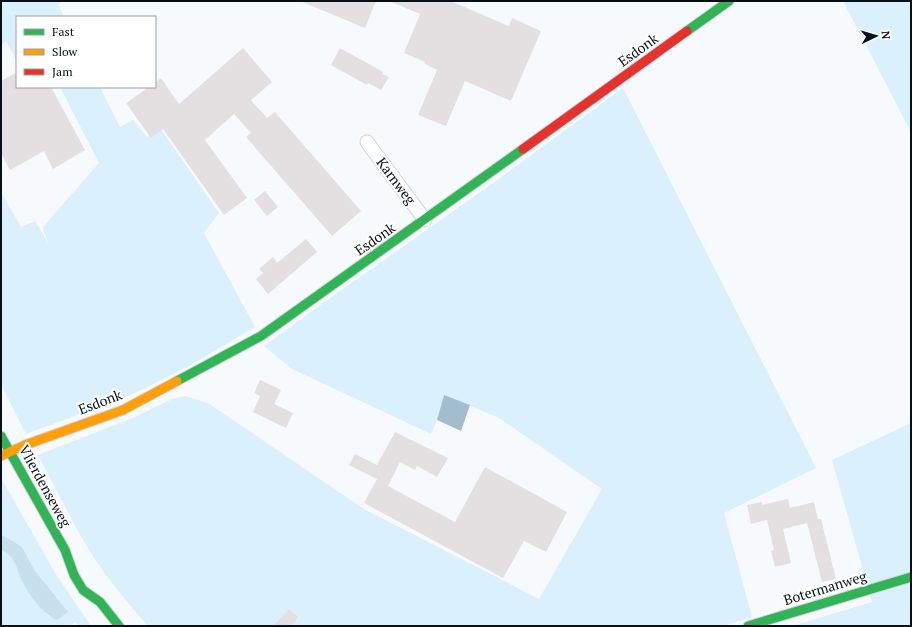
<svg xmlns="http://www.w3.org/2000/svg" width="912" height="627" viewBox="0 0 912 627" font-family="'PT Serif',serif">
	<style>
		.green { fill: #daf0fd }
		.forest { fill: #c8dfed }
		.water { fill: #a2bece }
		.building { fill: #e4e0e1 }
		.lines { fill: none; stroke-linecap: round; stroke-linejoin: round }
		.street-casing { stroke: #cfd5da; stroke-width: 15 }
		.fast-casing { stroke: #cfd5da; stroke-width: 11 }
		.slow-casing { stroke: #cfd5da; stroke-width: 11 }
		.jam-casing { stroke: #cfd5da; stroke-width: 11 }
		.street { stroke: #fefeff; stroke-width: 13 }
		.fast { stroke: #30b455; stroke-width: 9 }
		.slow { stroke: #ff9f0a; stroke-width: 9 }
		.jam { stroke: #e5322d; stroke-width: 9 }
		.labels { text-anchor: middle; stroke-width: 4; stroke-linejoin: round; paint-order: stroke }
		.street-label { font-size: 14px; fill: #061015; stroke: #fff }
	</style>
	<rect width="100%" height="100%" fill="#f7fafc"/>
	<g class="green">
		<polygon points="1,1 63,1 58,4 64,17 17,17 17,61 6,41 1,46"/>
		<polygon points="843,1 911,1 911,132"/>
		<polygon points="60,87 100,87 120,127 133,120 147,137 160,128 219,213 204,233 255,327 191,365 131,395 26,434 1,384 1,195 2,194 21,227 35,221 49,244 44,233 43,227 99,163"/>
		<path d="M 623,88 L 816,468 L 724,513 L 752,617 L 723,626 L 148,626 C 124,599 101,571 83,540 C 67,512 53,483 38,455 L 133,418 L 172,399 L 185,396 L 208,403 L 364,509 L 539,599 L 602,489 L 499,418 L 444,395 L 437,420 L 431,434 L 292,369 L 264,346 L 330,298 L 489,186 Z"/>
		<polygon points="911,423 911,626 792,626 872,602 832,460"/>
		<path d="M 1,478 L 57,576 L 91,626 L 79,626 L 75,622 L 69,626 L 1,626 L 1,550 C 18,558 15,568 23,583 C 29,595 40,607 50,617 L 67,612 L 35,571 L 22,547 L 13,541 L 1,535 Z"/>
	</g>
	<path class="forest" d="M 1,535 L 13,541 L 22,547 L 35,571 L 68,612 L 57,620 C 43,614 30,596 23,583 C 15,569 18,558 1,550 Z"/>
	<polygon class="water" points="444,395 470,405 461,431 437,420"/>
	<g class="building">
		<polygon points="300,1 376,1 365,28"/>
		<polygon points="389,1 450,1 509,26 512,18 541,31 511,101 465,81 446,126 418,115 437,70 429,66 424,63 425,62 404,53 420,14"/>
		<polygon points="243,48 272,82 251,100 267,118 275,112 361,211 332,236 246,137 251,133 234,114 205,140 247,198 224,215 163,129 151,138 126,103 149,87 155,87 155,83 161,78 179,104"/>
		<polygon points="340,48 383,72 382,74 389,77 381,90 368,83 367,85 331,65"/>
		<polygon points="17,72 17,87 51,87 85,150 53,169 44,151 10,170 1,153 1,81"/>
		<polygon points="265,191 278,207 267,216 254,200"/>
		<polygon points="306,239 317,252 268,294 256,279 263,273 259,269 273,257 277,263"/>
		<polygon points="260,380 281,390 274,404 293,413 286,428 253,412 260,396 254,393"/>
		<polygon points="395,432 448,458 437,477 417,466 415,470 400,462 388,486 455,522 485,467 567,512 546,552 524,541 503,578 364,503 377,479 349,465 355,454 377,465"/>
		<polygon points="788,499 790,508 814,502 818,519 821,519 836,579 822,582 807,523 783,529 791,563 775,567 771,551 774,550 767,520 751,524 747,505 762,502 762,505"/>
		<polygon points="289,609 298,617 293,623 290,626 273,626"/>
	</g>
	<g class="lines">
		<defs>
			<polyline id="street" points="367,142 425,220"/>
			<g id="fast">
				<polyline points="687,31 729,1"/>
				<polyline points="177,381 261,336 523,149"/>
				<polyline points="1,436 65,550 74,575 83,590 100,602 119,626"/>
				<polyline points="748,626 911,577"/>
			</g>
			<polyline id="slow" points="1,456 25,445 123,410 177,381"/>
			<polyline id="jam" points="523,149 687,31"/>
		</defs>
		<use href="#street" class="street-casing"/>
		<use href="#fast" class="fast-casing"/>
		<use href="#slow" class="slow-casing"/>
		<use href="#jam" class="jam-casing"/>
		<use href="#street" class="street"/>
		<use href="#fast" class="fast"/>
		<use href="#slow" class="slow"/>
		<use href="#jam" class="jam"/>
	</g>
	<g class="labels">
		<g class="street-label">
			<text transform="translate(638 50) rotate(-36)" y="5">Esdonk</text>
			<text transform="translate(396 181) rotate(53)" y="5">Karnweg</text>
			<text transform="translate(375 239) rotate(-35)" y="5">Esdonk</text>
			<text transform="translate(100 402) rotate(-21)" y="5">Esdonk</text>
			<text transform="translate(45 486) rotate(61)" y="5">Vlierdenseweg</text>
			<text transform="translate(825 588) rotate(-17)" y="5">Botermanweg</text>
		</g>
	</g>
	<rect width="912" height="627" fill="none" stroke="#061015" stroke-width="4"/>
	<rect x="16" y="16" width="140" height="72" fill="#ffffff" stroke="#9b9fa1"/>
	<rect x="24" y="29" width="20" height="6" fill="#30b455" stroke="#9b9fa1"/>
	<text x="52" y="36" font-size="12" fill="#061015">Fast</text>
	<rect x="24" y="49" width="20" height="6" fill="#ff9f0a" stroke="#9b9fa1"/>
	<text x="52" y="56" font-size="12" fill="#061015">Slow</text>
	<rect x="24" y="69" width="20" height="6" fill="#e5322d" stroke="#9b9fa1"/>
	<text x="52" y="76" font-size="12" fill="#061015">Jam</text>
	<g transform="translate(876 36) rotate(85)" stroke="#ffffff" stroke-width="3" paint-order="stroke">
	<path d="M0-3L7 15L0 10L-7 15Z" fill="#061015"/>
	<text y="-6" font-size="11" font-weight="bold" text-anchor="middle" fill="#061015">N</text>
	</g>
</svg>
